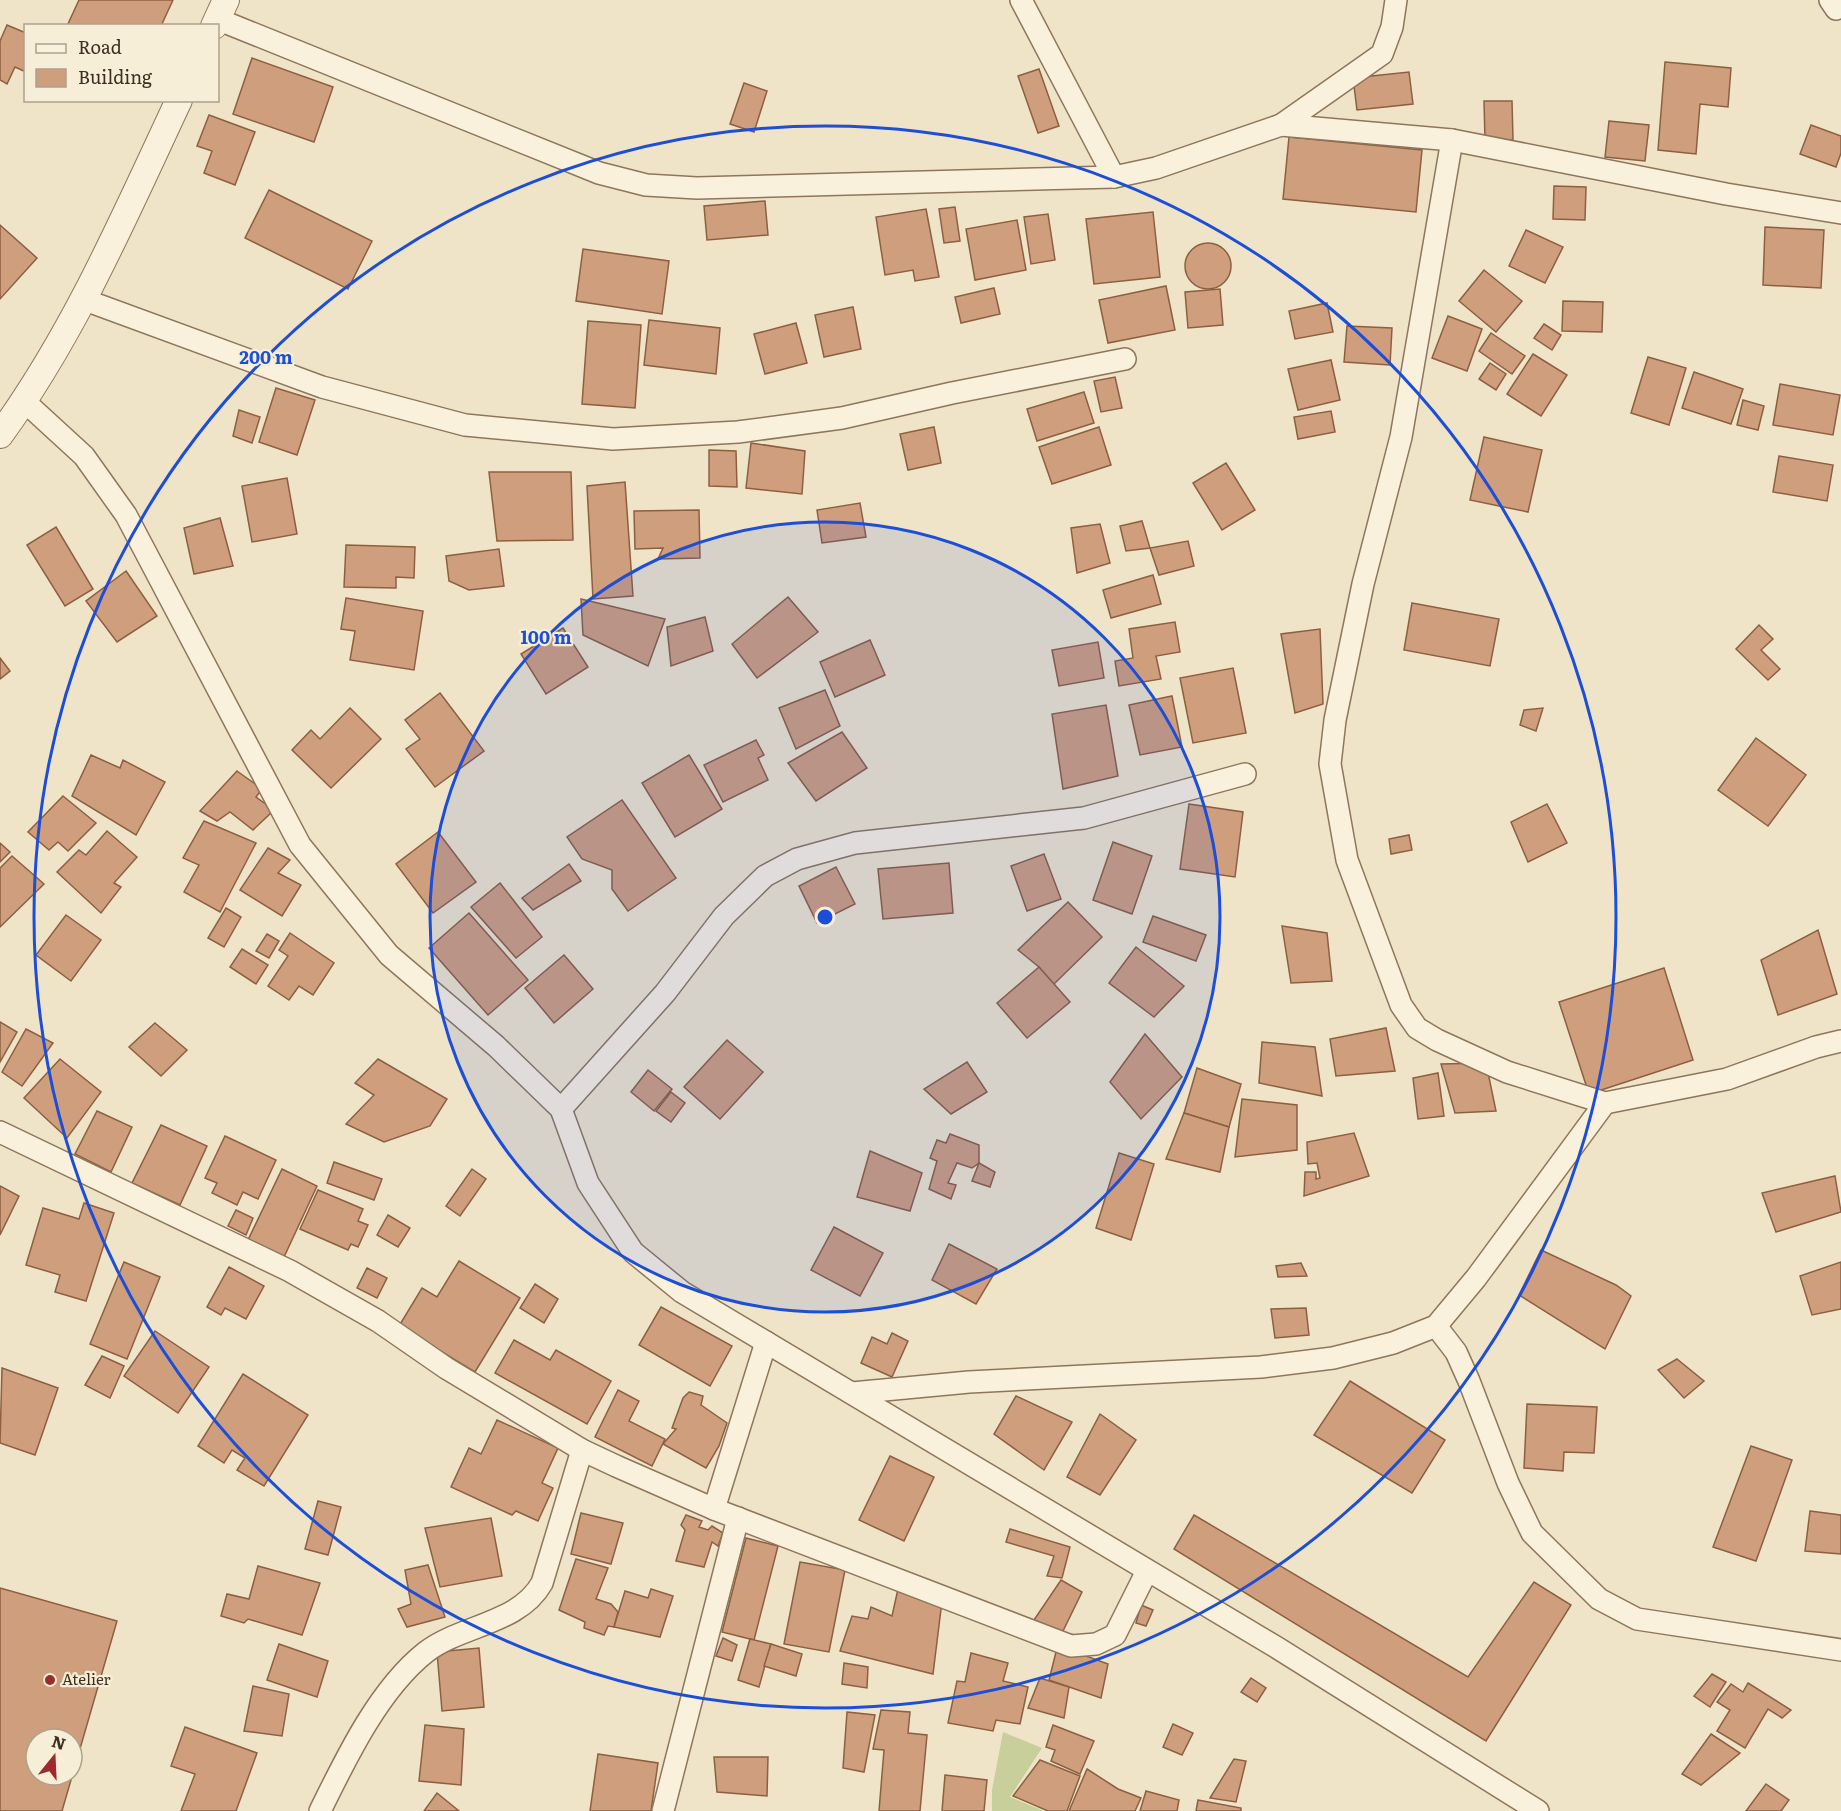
<svg xmlns="http://www.w3.org/2000/svg" width="1841" height="1811" viewBox="0 0 1841 1811" font-family="Literata,serif">
	<style>
		.green { fill: #c9cf9b }
		.building { fill: #cf9f7d; stroke: #8d5f41; stroke-width: 1.5; fill-rule: evenodd }
		.lines { fill: none; stroke-linecap: round; stroke-linejoin: round }
		.minor-casing { stroke: #8d765c; stroke-width: 24 }
		.tertiary-casing { stroke: #8d765c; stroke-width: 28 }
		.minor { stroke: #faf1dc; stroke-width: 21 }
		.tertiary { stroke: #faf1dc; stroke-width: 26 }
		.ring { fill: none; stroke: #1d4ed8; stroke-width: 3 }
		.poi-dot { fill: #9e2a2b; stroke: #f7eed8; stroke-width: 2 }
		.labels { text-anchor: middle; stroke-width: 4.5; stroke-linejoin: round; paint-order: stroke }
		.poi-label { font-size: 15px; fill: #3d2e20; stroke: #f7eed8; text-anchor: start }
		.centre { fill: #1d4ed8; stroke: #f7eed8; stroke-width: 3 }
		.ring-label { font-size: 18px; text-anchor: middle; font-weight: bold; fill: #1d4ed8; stroke: #f7eed8; stroke-width: 4.5; stroke-linejoin: round; paint-order: stroke }
	</style>
	<rect width="100%" height="100%" fill="#f0e4c8"/>
	<polygon class="green" points="1003,1732 1042,1748 1010,1797 1044,1811 992,1811 992,1790"/>
	<g class="building">
		<polygon points="79,0 173,0 161,26 67,26"/>
		<polygon points="7,25 26,33 26,72 15,67 7,84 0,80 0,41"/>
		<polygon points="252,58 333,87 314,142 233,114"/>
		<polygon points="1665,62 1731,68 1728,107 1700,104 1696,154 1658,150"/>
		<polygon points="1039,69 1059,126 1038,133 1018,76"/>
		<polygon points="1409,72 1413,104 1357,110 1353,78"/>
		<polygon points="744,83 767,91 754,132 730,124"/>
		<polygon points="1484,101 1512,101 1513,140 1485,140"/>
		<polygon points="209,115 255,132 235,185 204,173 212,151 197,146"/>
		<polygon points="1609,121 1649,125 1645,161 1605,157"/>
		<polygon points="1811,125 1841,136 1841,153 1836,167 1800,154"/>
		<polygon points="1289,137 1422,150 1416,212 1283,199"/>
		<polygon points="1554,186 1586,187 1585,220 1553,219"/>
		<polygon points="269,190 372,241 348,289 245,238"/>
		<polygon points="765,201 768,235 707,240 704,206"/>
		<polygon points="955,207 960,241 944,243 939,209"/>
		<polygon points="926,209 939,277 915,281 913,270 885,275 876,217"/>
		<polygon points="1153,212 1160,277 1094,284 1086,219"/>
		<polygon points="1048,214 1055,260 1031,264 1024,217"/>
		<polygon points="1017,220 1026,270 975,280 966,229"/>
		<polygon points="0,225 37,258 0,299"/>
		<polygon points="1765,227 1824,230 1821,288 1763,285"/>
		<polygon points="1526,230 1563,247 1545,283 1509,266"/>
		<circle cx="1208" cy="266" r="23"/>
		<polygon points="583,249 669,261 662,314 576,301"/>
		<polygon points="1484,270 1522,301 1496,332 1459,301"/>
		<polygon points="1166,286 1175,330 1108,343 1099,300"/>
		<polygon points="994,288 1000,314 961,323 955,297"/>
		<polygon points="1220,289 1223,325 1188,328 1185,292"/>
		<polygon points="1563,301 1603,302 1602,332 1562,331"/>
		<polygon points="1327,303 1333,332 1295,339 1289,311"/>
		<polygon points="853,307 861,349 824,357 815,315"/>
		<polygon points="1448,316 1482,329 1467,371 1432,358"/>
		<polygon points="649,320 720,328 716,374 644,365"/>
		<polygon points="588,321 641,325 635,408 582,404"/>
		<polygon points="796,323 807,363 765,374 754,334"/>
		<polygon points="1544,324 1561,335 1552,350 1534,338"/>
		<polygon points="1347,326 1392,328 1390,365 1344,362"/>
		<polygon points="1491,333 1525,356 1512,374 1479,351"/>
		<polygon points="1533,354 1567,375 1541,416 1507,394"/>
		<polygon points="1648,357 1686,368 1669,425 1631,413"/>
		<polygon points="1331,360 1340,400 1298,410 1288,369"/>
		<polygon points="1490,363 1506,374 1496,390 1479,379"/>
		<polygon points="1694,372 1743,389 1731,424 1682,408"/>
		<polygon points="1115,377 1122,408 1101,412 1094,381"/>
		<polygon points="1780,384 1840,395 1833,435 1773,425"/>
		<polygon points="276,388 315,400 297,455 259,442"/>
		<polygon points="1084,392 1094,423 1037,441 1027,409"/>
		<polygon points="1743,400 1764,406 1758,430 1737,425"/>
		<polygon points="239,410 260,417 252,443 233,436"/>
		<polygon points="1331,411 1335,432 1298,439 1294,417"/>
		<polygon points="934,427 941,463 908,470 900,434"/>
		<polygon points="1099,427 1111,465 1052,484 1039,447"/>
		<polygon points="1484,437 1542,450 1528,512 1470,500"/>
		<polygon points="751,443 805,451 802,494 746,488"/>
		<polygon points="709,450 736,451 737,487 709,486"/>
		<polygon points="1779,456 1833,465 1827,501 1773,492"/>
		<polygon points="1226,463 1255,510 1222,530 1193,483"/>
		<polygon points="489,472 571,472 573,540 497,541"/>
		<polygon points="287,478 297,534 252,542 242,486"/>
		<polygon points="625,482 633,596 593,599 587,486"/>
		<polygon points="860,503 866,537 822,543 817,510"/>
		<polygon points="699,510 700,558 658,559 663,548 635,549 634,511"/>
		<polygon points="220,518 233,566 194,574 184,528"/>
		<polygon points="1142,521 1150,548 1126,551 1120,526"/>
		<polygon points="1100,524 1110,563 1077,573 1071,528"/>
		<polygon points="56,527 93,589 65,606 27,545"/>
		<polygon points="1188,541 1194,566 1159,575 1150,548"/>
		<polygon points="346,545 415,547 414,578 396,577 396,588 344,587"/>
		<polygon points="499,549 504,586 469,590 449,581 446,556"/>
		<polygon points="126,571 157,616 117,642 86,601"/>
		<polygon points="1153,575 1161,604 1111,618 1103,590"/>
		<polygon points="788,597 818,632 757,678 732,644"/>
		<polygon points="346,598 423,611 414,670 350,660 355,631 341,629"/>
		<polygon points="581,599 665,619 648,666 583,635"/>
		<polygon points="1412,603 1499,619 1490,666 1404,650"/>
		<polygon points="705,617 713,651 671,666 667,627"/>
		<polygon points="1175,622 1180,652 1156,656 1161,679 1119,686 1115,661 1133,658 1129,629"/>
		<polygon points="1759,625 1773,639 1761,650 1780,669 1768,680 1736,649"/>
		<polygon points="563,628 588,667 546,694 521,654"/>
		<polygon points="1320,629 1323,704 1295,713 1281,634"/>
		<polygon points="870,640 885,675 835,697 820,662"/>
		<polygon points="1098,642 1104,678 1059,686 1052,650"/>
		<polygon points="0,658 10,671 0,679"/>
		<polygon points="1233,668 1246,733 1193,743 1180,678"/>
		<polygon points="825,690 840,726 796,749 779,708"/>
		<polygon points="440,693 484,751 435,787 406,749 420,739 405,720"/>
		<polygon points="1172,696 1182,747 1140,755 1129,705"/>
		<polygon points="1106,705 1118,776 1063,789 1052,714"/>
		<polygon points="350,708 381,739 331,788 292,750 311,730 320,739"/>
		<polygon points="1543,708 1536,731 1520,725 1524,710"/>
		<polygon points="842,732 867,768 816,801 788,763"/>
		<polygon points="1756,738 1806,775 1768,826 1718,790"/>
		<polygon points="756,740 764,755 758,758 768,780 723,802 704,765"/>
		<polygon points="91,755 120,768 123,760 165,782 136,835 72,796"/>
		<polygon points="689,755 722,809 675,837 642,783"/>
		<polygon points="237,771 262,789 256,797 274,810 253,830 230,812 217,821 200,811"/>
		<polygon points="63,796 96,823 68,851 58,842 49,850 28,832"/>
		<polygon points="622,800 676,878 628,911 612,889 612,870 582,859 567,837"/>
		<polygon points="1189,804 1243,812 1235,877 1180,869"/>
		<polygon points="1547,804 1567,843 1528,862 1511,822"/>
		<polygon points="204,821 256,843 220,912 184,892 199,865 183,858"/>
		<polygon points="107,831 137,857 114,883 121,887 101,913 57,872 79,850 86,855"/>
		<polygon points="438,832 476,882 433,913 396,864"/>
		<polygon points="1409,835 1412,850 1391,854 1389,839"/>
		<polygon points="1113,842 1152,856 1132,914 1093,900"/>
		<polygon points="0,843 10,852 0,862"/>
		<polygon points="268,848 290,860 278,873 301,885 282,916 240,890"/>
		<polygon points="1044,854 1061,899 1027,911 1011,866"/>
		<polygon points="12,856 44,884 0,927 0,868"/>
		<polygon points="949,863 953,913 883,919 878,869"/>
		<polygon points="569,864 581,881 533,910 522,898"/>
		<polygon points="836,867 855,904 817,923 799,886"/>
		<polygon points="500,883 542,937 516,958 471,907"/>
		<polygon points="1068,902 1102,937 1053,985 1039,967 1018,950"/>
		<polygon points="226,908 241,917 224,947 208,938"/>
		<polygon points="469,913 528,980 488,1015 429,948"/>
		<polygon points="66,915 101,940 71,981 36,955"/>
		<polygon points="1153,916 1206,935 1196,961 1143,942"/>
		<polygon points="1282,926 1327,933 1332,981 1291,983"/>
		<polygon points="1818,930 1837,994 1778,1015 1761,960"/>
		<polygon points="290,933 334,963 313,995 299,986 289,1000 268,986 288,956 279,950"/>
		<polygon points="267,934 279,941 269,958 256,951"/>
		<polygon points="1136,947 1184,986 1154,1017 1109,983"/>
		<polygon points="242,949 268,965 256,984 230,967"/>
		<polygon points="564,955 593,989 554,1023 525,988"/>
		<polygon points="1039,967 1070,1002 1027,1038 997,1003"/>
		<polygon points="1664,968 1693,1060 1589,1094 1559,1002"/>
		<polygon points="0,1022 17,1032 0,1062"/>
		<polygon points="155,1023 187,1050 161,1076 129,1047"/>
		<polygon points="1386,1028 1395,1071 1336,1076 1330,1039"/>
		<polygon points="26,1029 53,1043 22,1086 2,1072"/>
		<polygon points="1145,1034 1182,1077 1141,1119 1110,1082"/>
		<polygon points="727,1040 763,1072 720,1119 684,1087"/>
		<polygon points="1262,1042 1315,1047 1322,1096 1259,1083"/>
		<polygon points="60,1059 101,1092 67,1138 24,1098"/>
		<polygon points="378,1059 447,1099 430,1126 384,1142 346,1124 374,1095 355,1083"/>
		<polygon points="967,1062 987,1092 951,1114 924,1089"/>
		<polygon points="1486,1063 1496,1111 1455,1113 1441,1064"/>
		<polygon points="1197,1068 1241,1084 1229,1127 1184,1113"/>
		<polygon points="648,1070 672,1089 654,1111 631,1092"/>
		<polygon points="1438,1073 1444,1116 1418,1119 1413,1078"/>
		<polygon points="671,1092 685,1103 671,1122 656,1111"/>
		<polygon points="1242,1099 1297,1105 1297,1150 1235,1157"/>
		<polygon points="97,1111 132,1127 111,1172 75,1154"/>
		<polygon points="1184,1113 1229,1127 1220,1172 1166,1159"/>
		<polygon points="161,1125 207,1146 180,1205 132,1183"/>
		<polygon points="1354,1133 1369,1176 1304,1196 1305,1172 1316,1172 1316,1179 1320,1178 1317,1163 1308,1164 1307,1142"/>
		<polygon points="950,1134 979,1145 979,1163 972,1168 957,1163 948,1183 956,1185 951,1199 929,1189 937,1161 930,1158 937,1140 946,1143"/>
		<polygon points="225,1136 276,1160 258,1199 243,1192 237,1205 212,1193 217,1183 205,1178"/>
		<polygon points="870,1151 922,1173 910,1211 857,1197"/>
		<polygon points="1119,1153 1154,1164 1131,1240 1096,1228"/>
		<polygon points="334,1162 382,1179 374,1200 327,1183"/>
		<polygon points="979,1163 995,1172 990,1187 972,1181"/>
		<polygon points="282,1169 317,1186 284,1257 248,1240"/>
		<polygon points="472,1169 486,1179 460,1216 446,1206"/>
		<polygon points="1835,1176 1841,1212 1776,1232 1762,1193"/>
		<polygon points="0,1186 19,1196 0,1235"/>
		<polygon points="318,1190 363,1209 358,1221 368,1225 358,1247 351,1244 348,1250 300,1229"/>
		<polygon points="84,1203 114,1213 86,1301 55,1292 60,1275 26,1265 43,1208 79,1219"/>
		<polygon points="236,1210 253,1218 246,1235 228,1226"/>
		<polygon points="388,1215 410,1228 398,1247 377,1235"/>
		<polygon points="834,1227 883,1253 860,1296 811,1270"/>
		<polygon points="949,1244 997,1269 976,1304 932,1280"/>
		<polygon points="1541,1250 1616,1285 1631,1296 1605,1349 1519,1295"/>
		<polygon points="459,1261 520,1298 475,1372 399,1326 422,1288 437,1297"/>
		<polygon points="124,1262 160,1277 127,1359 90,1344"/>
		<polygon points="1841,1262 1841,1309 1812,1315 1800,1276"/>
		<polygon points="1301,1263 1307,1276 1278,1277 1276,1266"/>
		<polygon points="229,1267 264,1286 246,1319 225,1308 221,1315 207,1307"/>
		<polygon points="367,1268 387,1278 377,1298 357,1288"/>
		<polygon points="535,1284 558,1299 544,1323 520,1308"/>
		<polygon points="661,1307 732,1346 710,1386 639,1345"/>
		<polygon points="1306,1308 1309,1335 1275,1338 1271,1309"/>
		<polygon points="155,1331 209,1367 178,1413 124,1376"/>
		<polygon points="892,1333 908,1341 892,1377 861,1363 872,1337 887,1344"/>
		<polygon points="514,1340 550,1360 556,1350 611,1381 587,1424 495,1373"/>
		<polygon points="102,1356 124,1366 110,1398 85,1385"/>
		<polygon points="1677,1359 1704,1381 1684,1398 1658,1370"/>
		<polygon points="2,1368 58,1388 35,1455 0,1443"/>
		<polygon points="243,1374 308,1415 264,1486 237,1470 245,1458 232,1450 224,1463 198,1446"/>
		<polygon points="1350,1381 1445,1440 1412,1493 1314,1435"/>
		<polygon points="618,1390 639,1401 629,1421 665,1439 652,1466 595,1437"/>
		<polygon points="689,1392 703,1396 701,1405 727,1423 719,1446 706,1468 663,1444 676,1429 672,1428 683,1398"/>
		<polygon points="1016,1396 1072,1422 1044,1470 994,1434"/>
		<polygon points="1527,1404 1597,1407 1594,1453 1564,1452 1563,1471 1524,1468"/>
		<polygon points="1100,1414 1136,1440 1100,1495 1067,1477"/>
		<polygon points="497,1420 558,1448 542,1483 553,1488 538,1521 516,1511 512,1515 451,1487 469,1448 481,1454"/>
		<polygon points="1751,1446 1792,1460 1756,1561 1713,1547"/>
		<polygon points="890,1456 934,1477 904,1541 859,1520"/>
		<polygon points="318,1501 341,1507 328,1555 305,1549"/>
		<polygon points="1810,1511 1841,1515 1841,1554 1805,1551"/>
		<polygon points="581,1513 623,1523 611,1564 571,1554"/>
		<polygon points="686,1515 702,1521 699,1527 708,1530 712,1526 723,1533 718,1546 712,1542 704,1567 676,1561 685,1530 681,1525"/>
		<polygon points="1194,1515 1468,1677 1534,1582 1571,1605 1486,1741 1174,1549"/>
		<polygon points="491,1518 502,1576 440,1587 425,1528"/>
		<polygon points="1010,1529 1070,1547 1062,1578 1047,1576 1054,1556 1006,1542"/>
		<polygon points="746,1538 778,1546 754,1640 722,1632"/>
		<polygon points="576,1559 608,1568 596,1599 611,1604 618,1612 614,1627 608,1626 604,1635 584,1628 585,1622 559,1610"/>
		<polygon points="800,1562 845,1570 829,1652 784,1644"/>
		<polygon points="428,1565 445,1617 407,1627 398,1609 411,1604 405,1570"/>
		<polygon points="258,1566 320,1583 302,1635 248,1619 244,1623 221,1616 227,1594 249,1599"/>
		<polygon points="1061,1580 1082,1592 1062,1633 1034,1620"/>
		<path d="M 0,1588 L 117,1621 L 62,1811 L 0,1811 ZM 36,1739 L 72,1739 L 72,1775 L 36,1775 Z"/>
		<polygon points="651,1589 673,1596 660,1637 614,1627 625,1591 648,1598"/>
		<polygon points="898,1589 942,1601 933,1674 840,1651 852,1616 868,1619 871,1607 892,1616"/>
		<polygon points="1141,1605 1153,1610 1146,1626 1136,1623"/>
		<polygon points="723,1638 737,1645 732,1661 716,1656"/>
		<polygon points="750,1639 771,1644 759,1687 738,1680"/>
		<polygon points="279,1644 328,1661 317,1697 267,1680"/>
		<polygon points="771,1644 802,1654 796,1676 764,1666"/>
		<polygon points="479,1648 484,1707 442,1711 437,1652"/>
		<polygon points="1056,1652 1073,1656 1078,1653 1108,1664 1101,1698 1049,1680"/>
		<polygon points="971,1653 1008,1663 1003,1681 1028,1687 1020,1724 996,1720 993,1731 948,1723 957,1681 965,1682"/>
		<polygon points="844,1663 868,1667 867,1688 842,1684"/>
		<polygon points="1712,1674 1726,1682 1710,1707 1694,1696"/>
		<polygon points="1040,1678 1069,1687 1064,1718 1028,1708"/>
		<polygon points="1251,1678 1266,1688 1257,1702 1241,1692"/>
		<polygon points="1748,1683 1791,1710 1782,1718 1768,1709 1745,1748 1717,1731 1730,1710 1717,1702 1731,1684 1743,1692"/>
		<polygon points="253,1686 289,1694 282,1736 244,1731"/>
		<polygon points="881,1710 910,1712 908,1733 927,1735 920,1811 879,1811 884,1750 873,1749"/>
		<polygon points="847,1712 875,1715 864,1772 843,1768"/>
		<polygon points="1173,1724 1193,1733 1182,1755 1163,1747"/>
		<polygon points="425,1725 464,1729 461,1785 419,1781"/>
		<polygon points="1053,1725 1094,1741 1080,1774 1051,1761 1055,1750 1046,1747"/>
		<polygon points="185,1727 257,1753 236,1811 181,1811 195,1774 171,1766"/>
		<polygon points="1711,1734 1740,1753 1701,1785 1682,1774"/>
		<polygon points="598,1754 658,1763 651,1811 590,1811"/>
		<polygon points="714,1757 768,1757 767,1796 717,1792"/>
		<polygon points="1234,1759 1246,1761 1236,1802 1210,1798"/>
		<polygon points="1040,1760 1080,1776 1067,1811 1048,1811 1013,1796"/>
		<polygon points="1087,1769 1118,1789 1141,1798 1135,1811 1069,1811"/>
		<polygon points="945,1775 987,1780 984,1811 942,1811"/>
		<polygon points="1766,1784 1789,1800 1781,1811 1746,1811"/>
		<polygon points="1146,1791 1179,1800 1177,1811 1140,1811"/>
		<polygon points="437,1793 459,1811 424,1811"/>
		<polygon points="1198,1800 1241,1808 1241,1811 1196,1811"/>
	</g>
	<g class="lines">
		<defs>
			<g id="minor">
				<polyline points="1021,0 1114,177"/>
				<polyline points="1830,0 1836,9"/>
				<polyline points="217,19 599,173 646,185 697,188 1114,177 1156,168 1281,125 1382,54 1392,27 1396,0"/>
				<polyline points="1281,125 1452,140 1726,194 1841,213"/>
				<polyline points="1452,140 1401,437 1363,584 1335,720 1330,764 1347,860 1401,1005 1417,1028 1437,1040 1507,1072 1605,1103 1727,1079 1816,1047 1841,1041"/>
				<polyline points="85,300 322,387 465,425 613,439 738,432 842,418 952,393 1125,359"/>
				<polyline points="24,401 84,456 126,515 300,845 389,955 496,1046 561,1109 588,1183 633,1252 682,1292 1276,1647 1538,1811"/>
				<polyline points="561,1109 665,993 724,916 765,876 797,859 855,843 1084,818 1245,774"/>
				<polyline points="0,1132 290,1271 378,1321 446,1368 582,1450 616,1466 714,1509 1071,1646 1096,1644 1115,1635 1147,1571"/>
				<polyline points="1436,1326 1456,1352 1469,1381 1508,1483 1532,1533 1599,1599 1637,1619 1841,1650"/>
				<polyline points="852,1393 969,1382 1261,1367 1333,1358 1393,1343 1436,1326 1476,1278 1605,1103"/>
				<polyline points="714,1509 766,1342"/>
				<path d="M 320,1811 C 346,1758 379,1689 426,1652 C 461,1625 519,1624 542,1583 L 582,1450"/>
				<polyline points="663,1811 738,1518"/>
			</g>
			<g id="tertiary">
				<polyline points="214,26 226,0"/>
				<path d="M 0,435 C 75,332 125,215 179,100"/>
			</g>
		</defs>
		<use href="#minor" class="minor-casing"/>
		<use href="#tertiary" class="tertiary-casing"/>
		<use href="#minor" class="minor"/>
		<use href="#tertiary" class="tertiary"/>
	</g>
	<circle cx="825" cy="917" r="395" fill="#1d4ed8" fill-opacity=".12"/>
	<g class="ring">
		<circle cx="825" cy="917" r="395"/>
		<circle cx="825" cy="917" r="791"/>
	</g>
	<circle class="poi-dot" cx="50" cy="1680" r="6"/>
	<g class="labels">
		<g class="poi-label">
			<text x="62" y="1685">Atelier</text>
		</g>
	</g>
	<circle cx="825" cy="917" r="9" class="centre"/>
	<g class="ring-label">
		<text x="266" y="364">200 m</text>
		<text x="546" y="644">100 m</text>
	</g>
	<rect x="24" y="24" width="195" height="78" fill="#f7eed8" stroke="#ada18e" stroke-width="1.5"/>
	<rect x="36" y="44" width="30" height="9" fill="#faf1dc" stroke="#ada18e" stroke-width="1.5"/>
	<text x="78" y="54" font-size="18" fill="#3d2e20">Road</text>
	<rect x="36" y="69" width="30" height="18" fill="#cf9f7d" stroke="#ada18e" stroke-width="1.5"/>
	<text x="78" y="84" font-size="18" fill="#3d2e20">Building</text>
	<g transform="translate(54 1757) rotate(18)"><circle r="28" fill="#f7eed8" stroke="#ada18e" stroke-width="1.5"/>
	<path d="M0-4.5L10 22L0 15L-10 22Z" fill="#9e2a2b"/>
	<text y="-9" font-size="16" font-weight="bold" text-anchor="middle" fill="#3d2e20">N</text>
	</g>
</svg>
